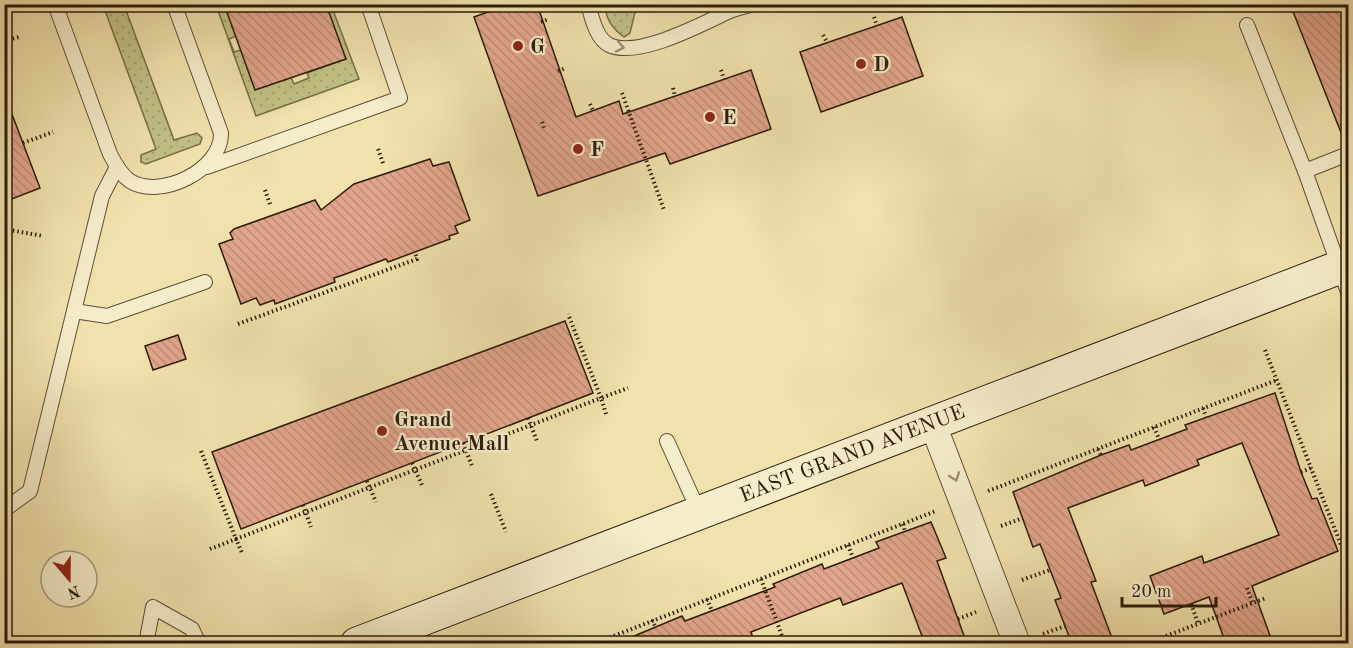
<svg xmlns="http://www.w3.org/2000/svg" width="1353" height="648" viewBox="0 0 1353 648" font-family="'Old Standard TT',serif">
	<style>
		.grass { fill: url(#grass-dots); stroke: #766e48; stroke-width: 1.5 }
		.building { fill: url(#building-back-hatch); stroke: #2c1c0c; stroke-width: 1.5 }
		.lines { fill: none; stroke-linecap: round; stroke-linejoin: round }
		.lane-casing { stroke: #5d4e34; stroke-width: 16 }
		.street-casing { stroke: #5d4e34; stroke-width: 28 }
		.secondary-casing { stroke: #2c1c0c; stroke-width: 35 }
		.path { stroke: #2c1c0c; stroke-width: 4; stroke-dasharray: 1.5 3; stroke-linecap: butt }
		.lane { stroke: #f5ecca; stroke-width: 14 }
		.street { stroke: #f5ecca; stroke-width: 26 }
		.secondary { stroke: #f5ecca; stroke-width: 33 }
		.oneway { stroke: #9b8e74 }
		.poi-dot { fill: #8f2418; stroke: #f5ecca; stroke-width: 2 }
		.labels { text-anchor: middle; stroke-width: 4.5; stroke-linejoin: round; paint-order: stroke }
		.poi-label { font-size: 21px; font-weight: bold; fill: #2c1c0c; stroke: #f5ecca; text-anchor: start }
		.street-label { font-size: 21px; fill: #2c1c0c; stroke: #f5ecca }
	</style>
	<defs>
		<pattern id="grass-dots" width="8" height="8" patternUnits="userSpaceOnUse" patternTransform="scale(1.5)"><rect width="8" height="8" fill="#c1c185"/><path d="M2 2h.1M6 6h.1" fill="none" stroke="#a6a572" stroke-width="1.8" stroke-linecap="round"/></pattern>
		<pattern id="building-back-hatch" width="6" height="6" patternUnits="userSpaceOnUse" patternTransform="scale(1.5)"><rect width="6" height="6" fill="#e1a58b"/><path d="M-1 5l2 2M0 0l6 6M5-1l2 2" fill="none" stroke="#c18d77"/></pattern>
	</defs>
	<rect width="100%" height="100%" fill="#f0e2ad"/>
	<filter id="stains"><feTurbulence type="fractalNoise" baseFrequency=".00333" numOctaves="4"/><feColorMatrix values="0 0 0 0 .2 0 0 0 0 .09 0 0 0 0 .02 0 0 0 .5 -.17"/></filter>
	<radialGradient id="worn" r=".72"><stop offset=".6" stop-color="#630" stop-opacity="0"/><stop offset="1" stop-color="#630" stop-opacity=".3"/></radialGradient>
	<g class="grass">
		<polygon points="103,5 124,5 174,140 197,133 202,138 200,144 146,164 141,162 141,155 156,149"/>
		<polygon points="216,5 224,5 244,33 229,39 234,52 241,50 291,77 294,84 309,78 307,73 345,59 326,5 331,5 359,79 256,116"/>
		<path d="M 607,5 L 646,5 L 636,8 L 630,33 L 624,37 C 614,30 603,17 607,5 Z"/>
	</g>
	<g class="building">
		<polygon points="224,4 326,4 346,59 255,90"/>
		<polygon points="510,4 537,4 576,117 619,101 623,114 751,70 771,129 670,164 665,153 538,196 474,17"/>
		<polygon points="1290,4 1348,4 1348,145 1346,145"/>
		<polygon points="902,17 923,76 821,112 800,52"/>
		<polygon points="7,101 40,188 4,202 4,102"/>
		<polygon points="430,159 433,166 449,162 470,220 455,226 458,233 449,236 450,239 388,262 386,259 343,275 334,278 335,282 275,304 274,300 260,305 256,298 241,304 219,244 233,239 230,233 234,229 315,200 321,210 354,184"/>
		<polygon points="565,321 593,393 241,529 212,452"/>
		<polygon points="178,335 186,359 153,370 145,346"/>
		<polygon points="1275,393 1301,472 1312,499 1317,498 1338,551 1252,586 1273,644 1226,644 1209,597 1164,614 1150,576 1202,556 1204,563 1279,535 1242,443 1197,460 1199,465 1145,486 1143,480 1068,508 1096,581 1091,582 1112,638 1096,644 1072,644 1055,600 1061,598 1040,544 1033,547 1013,492 1101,455 1129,445 1131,450 1187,429 1185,425"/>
		<polygon points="931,522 946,558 937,561 967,644 925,644 902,583 843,605 840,598 751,632 753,638 739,644 615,644 682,616 685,621 775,587 773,584 822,564 824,569 879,548 876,542"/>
	</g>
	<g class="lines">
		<defs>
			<g id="lane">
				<path d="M 55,4 L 110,154 C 115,164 121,175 130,181 C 160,200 222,170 221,133 L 174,4"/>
				<path d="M 588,4 C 592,18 596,38 609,45 C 638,59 704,23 732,10 L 734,4"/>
				<polyline points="732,10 753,4"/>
				<polyline points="1247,25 1305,171"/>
				<polyline points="1348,154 1305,171 1348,292"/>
				<polyline points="207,167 400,98 368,4"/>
				<polyline points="74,311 107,316 205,282"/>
				<polyline points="667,441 699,512"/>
				<polyline points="4,510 30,491 102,196 117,167"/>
				<polyline points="146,644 153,607 192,629 199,644"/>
			</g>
			<polyline id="street" points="932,422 1017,644"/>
			<polyline id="secondary" points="357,644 1348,264"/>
		</defs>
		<use href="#lane" class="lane-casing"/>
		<use href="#street" class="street-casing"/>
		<use href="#secondary" class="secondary-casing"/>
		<g class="path">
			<polyline points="4,8 8,7"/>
			<polyline points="874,17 877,26"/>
			<polyline points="541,22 549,19"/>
			<polyline points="823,35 827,42"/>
			<polyline points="4,41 19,37"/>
			<polyline points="721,70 724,79"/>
			<polyline points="558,71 566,68"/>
			<polyline points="673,88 675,96"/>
			<polyline points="622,93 664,210"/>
			<polyline points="590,104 593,111"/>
			<polyline points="542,122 544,128"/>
			<polyline points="23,143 53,132"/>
			<polyline points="378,149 384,166"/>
			<polyline points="265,190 271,207"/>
			<polyline points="4,229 43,236"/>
			<polyline points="238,324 417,259 415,252"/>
			<polyline points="1265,350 1348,563"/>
			<polyline points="4,408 6,408"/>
			<polyline points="1203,408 1206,417"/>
			<polyline points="606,414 601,398 628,388"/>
			<polyline points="528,418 537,441"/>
			<polyline points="1154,427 1159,439"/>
			<polyline points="463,443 472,466"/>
			<polyline points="1098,449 1101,455"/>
			<polyline points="201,451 236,539 601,398 568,314"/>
			<polyline points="412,463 422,485"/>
			<polyline points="1301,472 1311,468"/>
			<polyline points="367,481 376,502"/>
			<polyline points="988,491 1277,380"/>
			<polyline points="491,494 506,532"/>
			<polyline points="303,505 311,527"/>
			<polyline points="903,524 905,532"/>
			<polyline points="1001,526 1023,518"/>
			<polyline points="848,545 853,558"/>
			<polyline points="210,549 236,539 242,553"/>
			<polyline points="761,579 785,644"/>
			<polyline points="1022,580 1050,570"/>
			<polyline points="1247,588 1252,602"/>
			<polyline points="707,599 712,611"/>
			<polyline points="1191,604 1198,623"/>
			<polyline points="958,619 976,612"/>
			<polyline points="652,620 655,626"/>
			<polyline points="1043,634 1065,626"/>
			<polyline points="593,644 936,511"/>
			<polyline points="1145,644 1266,598"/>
		</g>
		<use href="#lane" class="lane"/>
		<use href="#street" class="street"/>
		<use href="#secondary" class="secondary"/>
	</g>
	<defs><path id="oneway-chevron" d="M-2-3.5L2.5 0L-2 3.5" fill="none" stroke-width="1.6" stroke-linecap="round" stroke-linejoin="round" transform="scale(1.5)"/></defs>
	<g class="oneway">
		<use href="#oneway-chevron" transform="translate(620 47) rotate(12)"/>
		<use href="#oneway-chevron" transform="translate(955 477) rotate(70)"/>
	</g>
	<g class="poi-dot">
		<circle cx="518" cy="46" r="6"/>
		<circle cx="861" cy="64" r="6"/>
		<circle cx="710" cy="117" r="6"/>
		<circle cx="578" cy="149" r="6"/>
		<circle cx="382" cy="431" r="6"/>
	</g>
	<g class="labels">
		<g class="poi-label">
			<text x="530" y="53">G</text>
			<text x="873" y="71">D</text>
			<text x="722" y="124">E</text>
			<text x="590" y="156">F</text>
			<text x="394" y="426">Grand<tspan x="394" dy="24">Avenue Mall</tspan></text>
		</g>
		<g class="street-label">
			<text transform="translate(852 453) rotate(-21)" y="7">EAST GRAND AVENUE</text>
		</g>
	</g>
	<rect width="1353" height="648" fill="none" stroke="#f0e2ad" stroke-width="24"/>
	<rect x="6" y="6" width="1341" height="636" fill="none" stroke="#2c1c0c" stroke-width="3"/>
	<rect x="12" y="12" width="1329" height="624" fill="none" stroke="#2c1c0c" stroke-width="1.5"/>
	<g transform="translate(69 579) rotate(160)"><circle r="28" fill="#f5ecca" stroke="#a5997e" stroke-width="1.5"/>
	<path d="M0-4.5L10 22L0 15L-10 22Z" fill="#8f2418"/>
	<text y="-9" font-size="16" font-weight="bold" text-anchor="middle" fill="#2c1c0c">N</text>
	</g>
	<path d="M1122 597v9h94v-9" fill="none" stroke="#2c1c0c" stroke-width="3"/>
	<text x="1131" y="597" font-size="18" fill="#2c1c0c" stroke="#f5ecca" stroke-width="4.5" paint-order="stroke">20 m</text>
	<rect width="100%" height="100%" filter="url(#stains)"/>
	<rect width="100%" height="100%" fill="url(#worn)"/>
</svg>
